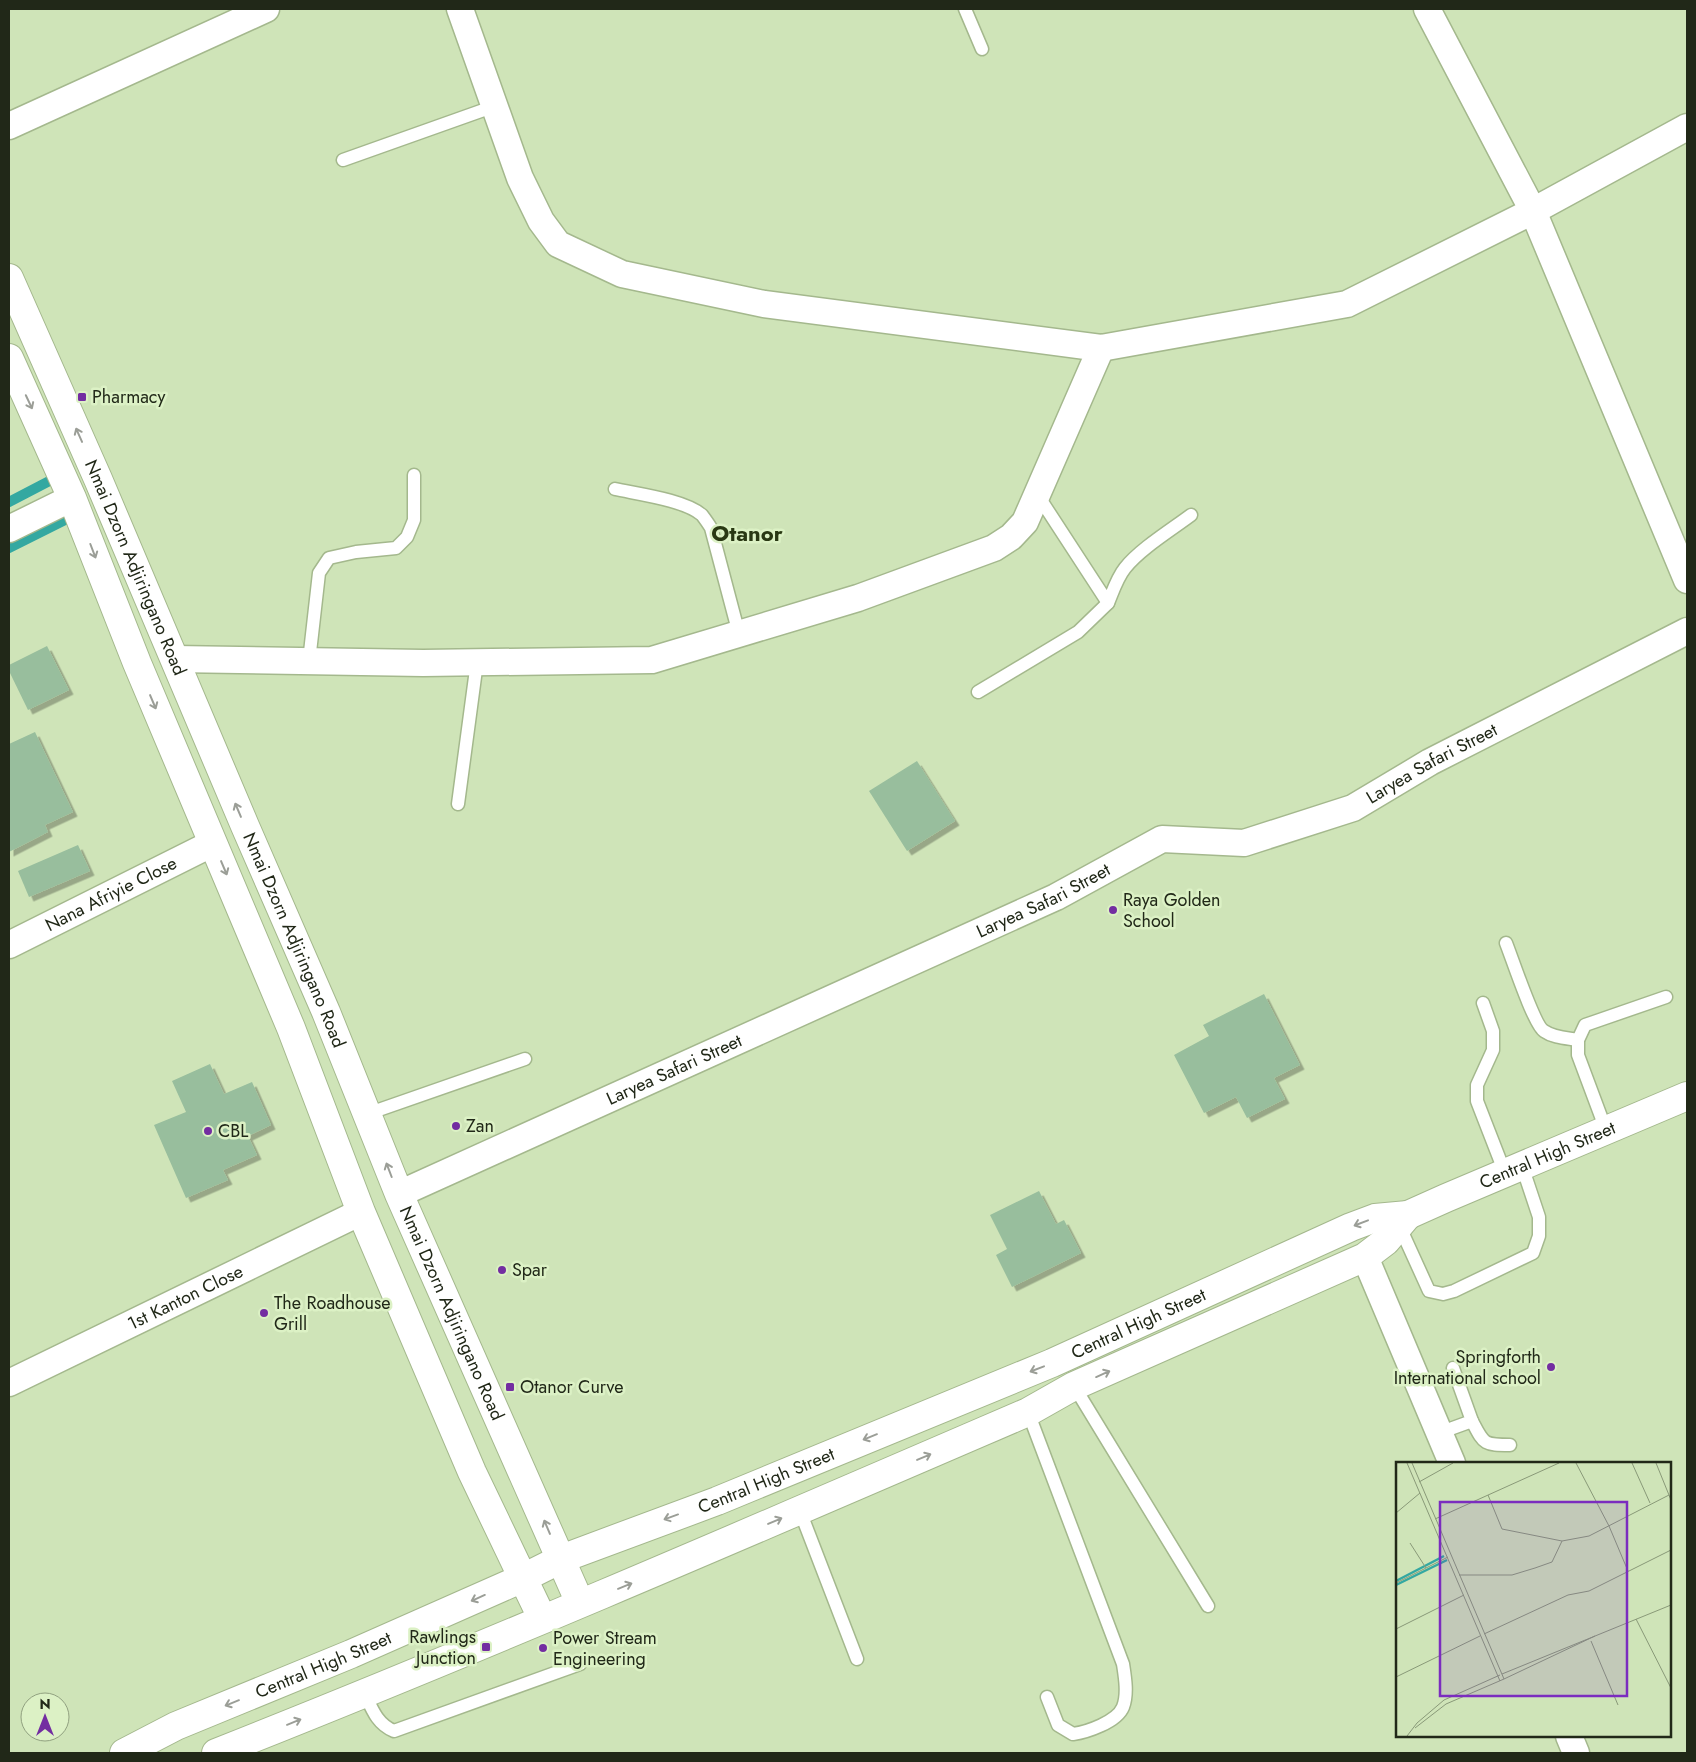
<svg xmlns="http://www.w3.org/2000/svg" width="1696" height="1762" viewBox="0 0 1696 1762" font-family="Jost,sans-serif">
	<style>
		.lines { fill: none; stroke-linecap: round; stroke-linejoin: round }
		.stream { stroke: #34a8a1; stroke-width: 10 }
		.building { fill: #98be9d; filter: url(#shadow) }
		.lane-casing { stroke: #a4b88d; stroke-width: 15 }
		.street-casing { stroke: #a4b88d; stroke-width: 29 }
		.secondary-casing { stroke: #a4b88d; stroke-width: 30 }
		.lane { stroke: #fff; stroke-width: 12 }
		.street { stroke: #fff; stroke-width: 26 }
		.secondary { stroke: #fff; stroke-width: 28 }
		.oneway { stroke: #9b9e97 }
		.poi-dot { fill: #732da1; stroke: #dcf1c5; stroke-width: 2 }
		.labels { text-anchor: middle; stroke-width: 5; stroke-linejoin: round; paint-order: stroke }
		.poi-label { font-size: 18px; fill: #212818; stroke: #dcf1c5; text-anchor: start }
		.street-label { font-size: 18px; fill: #212818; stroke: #dcf1c5 }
		.district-label { font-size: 22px; font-weight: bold; fill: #293813; stroke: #dcf1c5 }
		.inset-river { fill: none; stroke: #34a8a1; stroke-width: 2.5 }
		.inset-road { fill: none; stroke: #899978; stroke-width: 1 }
		.view { fill: #7b2cbf; fill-opacity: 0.15; stroke: #7b2cbf; stroke-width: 2.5 }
		.inset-edge { fill: none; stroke: #212818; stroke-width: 2.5 }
	</style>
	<defs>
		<filter id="shadow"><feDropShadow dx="4.5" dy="4.5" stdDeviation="0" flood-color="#0004"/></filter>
	</defs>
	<rect width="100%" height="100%" fill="#cfe4b8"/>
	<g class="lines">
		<g class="stream">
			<polyline points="9,502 57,477"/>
			<polyline points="9,548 65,520"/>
		</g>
	</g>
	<g class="building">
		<polygon points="47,646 69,690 28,710 9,671 9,665"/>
		<polygon points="35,732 73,812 45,825 48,832 9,852 9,744"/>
		<polygon points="917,761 955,821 907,851 869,791"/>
		<polygon points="78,845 90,871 29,897 18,871"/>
		<polygon points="1264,994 1300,1065 1274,1078 1285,1099 1247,1118 1236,1097 1204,1113 1174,1055 1209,1036 1203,1025"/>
		<polygon points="210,1064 224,1094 252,1082 271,1125 248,1136 257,1155 223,1170 228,1180 186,1198 154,1125 186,1112 172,1081"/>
		<polygon points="1039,1191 1056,1224 1064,1220 1081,1253 1012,1287 996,1255 1007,1249 990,1215"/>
	</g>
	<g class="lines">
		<defs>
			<g id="lane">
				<polyline points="965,9 982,49"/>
				<polyline points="343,160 495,106"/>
				<path d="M 615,489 C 638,494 685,500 702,515 C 705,519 708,523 711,528 L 739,634"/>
				<path d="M 1037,494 L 1108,603 C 1113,591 1117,578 1125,568 C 1140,549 1171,530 1191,515"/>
				<polyline points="309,661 319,573 329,558 356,552 396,548 407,537 414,520 414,475"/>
				<polyline points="978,692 1078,632 1108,603"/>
				<polyline points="458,804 477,662"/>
				<path d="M 1506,943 C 1512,958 1534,1025 1544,1031 C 1554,1038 1567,1038 1578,1040"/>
				<polyline points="1483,1003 1493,1031 1493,1050 1477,1085 1477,1101 1505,1173"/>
				<polyline points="367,1114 525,1059"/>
				<polyline points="1606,1130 1578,1055 1578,1040 1585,1025 1666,997"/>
				<polyline points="1399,1225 1429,1291 1443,1294 1454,1291 1533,1253 1539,1236 1539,1217 1522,1166"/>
				<polyline points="1074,1386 1208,1606"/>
				<path d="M 1028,1412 L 1123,1664 C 1125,1677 1128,1694 1123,1707 C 1117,1722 1087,1732 1073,1734 L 1058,1725 L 1047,1697"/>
				<path d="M 1472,1421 C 1484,1444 1483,1445 1510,1445"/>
				<polyline points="1439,1433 1472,1421 1453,1368"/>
				<polyline points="800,1511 857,1659"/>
				<path d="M 365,1694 C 372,1709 377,1724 394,1731 L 580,1664"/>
			</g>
			<g id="street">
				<polyline points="460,9 520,178 541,221 558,244 622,274 764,304 1101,348 1347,304 1533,211 1687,127"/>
				<polyline points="1427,9 1533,211 1687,580"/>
				<polyline points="9,126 266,9"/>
				<polyline points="9,529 72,498"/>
				<polyline points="174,659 423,663 652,660 858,598 994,548 1011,537 1025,522 1101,348"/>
				<path id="s1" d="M 9,945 L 213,843"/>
				<path id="s2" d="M 399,1194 L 1056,897 L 1162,839 L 1244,843 L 1353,808 L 1430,762 L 1687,631"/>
				<polyline points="1365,1257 1452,1463"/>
				<path id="s3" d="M 9,1383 L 361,1212"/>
				<polyline points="1569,1736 1576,1753"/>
			</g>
			<g id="secondary">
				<path id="s4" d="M 9,278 L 98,479 L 245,826 L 326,1012 L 399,1194 L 580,1603"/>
				<polyline points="9,358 72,498 137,663 291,1028 361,1212 472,1472 542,1618"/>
				<path id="s5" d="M 124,1753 L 176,1726 L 351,1654 L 523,1578 L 561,1559 L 717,1501 L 1052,1363 L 1351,1227 L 1375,1218 L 1408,1215 L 1446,1198 L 1687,1096"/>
				<path d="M 216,1753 C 489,1645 759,1528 1028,1412 L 1074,1386 L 1365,1257 L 1386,1241 L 1408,1215"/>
			</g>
		</defs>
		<use href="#lane" class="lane-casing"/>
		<use href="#street" class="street-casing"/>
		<use href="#secondary" class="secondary-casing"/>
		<use href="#lane" class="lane"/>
		<use href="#street" class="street"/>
		<use href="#secondary" class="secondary"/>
	</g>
	<defs><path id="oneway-shaft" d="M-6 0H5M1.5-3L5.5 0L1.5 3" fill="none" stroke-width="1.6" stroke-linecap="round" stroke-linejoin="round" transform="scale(1.25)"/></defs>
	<g class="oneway">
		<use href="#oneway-shaft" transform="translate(29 402) rotate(65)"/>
		<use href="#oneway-shaft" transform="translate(79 435) rotate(-114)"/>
		<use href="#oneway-shaft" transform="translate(93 551) rotate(69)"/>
		<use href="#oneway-shaft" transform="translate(153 702) rotate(67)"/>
		<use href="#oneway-shaft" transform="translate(238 810) rotate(-113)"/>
		<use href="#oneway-shaft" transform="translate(224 868) rotate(67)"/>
		<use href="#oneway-shaft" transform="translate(389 1170) rotate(-111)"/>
		<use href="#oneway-shaft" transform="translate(1361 1223) rotate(159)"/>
		<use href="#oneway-shaft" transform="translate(1037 1369) rotate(159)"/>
		<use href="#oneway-shaft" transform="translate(1103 1374) rotate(-24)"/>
		<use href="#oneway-shaft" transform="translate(870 1437) rotate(158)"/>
		<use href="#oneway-shaft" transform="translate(924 1457) rotate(-23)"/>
		<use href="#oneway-shaft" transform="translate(671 1517) rotate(160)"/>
		<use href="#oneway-shaft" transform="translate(775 1521) rotate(-23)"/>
		<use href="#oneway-shaft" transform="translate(547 1527) rotate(-113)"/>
		<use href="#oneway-shaft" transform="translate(625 1586) rotate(-22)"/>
		<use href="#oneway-shaft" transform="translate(478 1598) rotate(156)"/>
		<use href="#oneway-shaft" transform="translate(232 1703) rotate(158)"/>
		<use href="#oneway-shaft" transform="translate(294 1722) rotate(-22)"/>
	</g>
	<g class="poi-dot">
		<rect x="77" y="392" width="10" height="10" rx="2.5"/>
		<circle cx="1113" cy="910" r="5"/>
		<circle cx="456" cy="1126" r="5"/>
		<circle cx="208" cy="1131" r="5"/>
		<circle cx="502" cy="1270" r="5"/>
		<circle cx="264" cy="1313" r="5"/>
		<circle cx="1551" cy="1367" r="5"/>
		<rect x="505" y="1382" width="10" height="10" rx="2.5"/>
		<rect x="481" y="1642" width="10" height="10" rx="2.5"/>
		<circle cx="543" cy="1648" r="5"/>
	</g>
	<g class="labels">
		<g class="poi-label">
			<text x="92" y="403">Pharmacy</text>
			<text x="1123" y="906">Raya Golden<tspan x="1123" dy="21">School</tspan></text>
			<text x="466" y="1132">Zan</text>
			<text x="218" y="1137">CBL</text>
			<text x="512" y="1276">Spar</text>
			<text x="274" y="1309">The Roadhouse<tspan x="274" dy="21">Grill</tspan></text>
			<text x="1541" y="1363" text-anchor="end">Springforth<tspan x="1541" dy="21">International school</tspan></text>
			<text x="520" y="1393">Otanor Curve</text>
			<text x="476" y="1643" text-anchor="end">Rawlings<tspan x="476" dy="21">Junction</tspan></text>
			<text x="553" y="1644">Power Stream<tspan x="553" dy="21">Engineering</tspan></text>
		</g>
		<g class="street-label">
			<text dy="6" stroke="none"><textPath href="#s4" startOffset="316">Nmai Dzorn Adjiringano Road</textPath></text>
			<text dy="6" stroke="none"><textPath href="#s2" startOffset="1129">Laryea Safari Street</textPath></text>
			<text dy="6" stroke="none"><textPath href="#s1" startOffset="114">Nana Afriyie Close</textPath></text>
			<text dy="6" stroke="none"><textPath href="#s2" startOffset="708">Laryea Safari Street</textPath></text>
			<text dy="6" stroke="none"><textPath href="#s4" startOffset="721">Nmai Dzorn Adjiringano Road</textPath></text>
			<text dy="6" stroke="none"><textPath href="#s2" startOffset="302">Laryea Safari Street</textPath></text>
			<text dy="6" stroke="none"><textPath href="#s5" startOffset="1546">Central High Street</textPath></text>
			<text dy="6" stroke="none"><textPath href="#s3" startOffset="196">1st Kanton Close</textPath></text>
			<text dy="6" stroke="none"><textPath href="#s4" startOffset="1126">Nmai Dzorn Adjiringano Road</textPath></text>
			<text dy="6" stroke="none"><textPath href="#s5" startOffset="1102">Central High Street</textPath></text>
			<text dy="6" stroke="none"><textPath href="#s5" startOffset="698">Central High Street</textPath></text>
			<text dy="6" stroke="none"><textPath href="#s5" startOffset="218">Central High Street</textPath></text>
		</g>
		<g class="district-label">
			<text x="747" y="541">Otanor</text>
		</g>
	</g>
	<g transform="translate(1396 1462)">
		<rect width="275" height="275" fill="#cfe4b8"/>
		<path class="inset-river" d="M 0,119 L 48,94M 0,123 L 51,98"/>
		<path class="inset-road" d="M 11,1 L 104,219M 16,1 L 108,217 L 50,242 L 19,266M 180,1 L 213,64 L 232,109M 236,1 L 254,41M 260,1 L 275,38M 23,20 L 57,1M 92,33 L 106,67 L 166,79 L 193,74 L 273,33M 0,51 L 24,31M 39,57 L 163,1M 14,81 L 30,106M 63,113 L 116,113 L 139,106 L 156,100 L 166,79M 0,121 L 52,95M 240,157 L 275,226M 0,167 L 68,133M 88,172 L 172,133 L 193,129 L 275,88M 195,179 L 222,243M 106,212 L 275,143M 0,215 L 84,174M 108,217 L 199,174M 11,274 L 21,261 L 48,238 L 104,213"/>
		<path class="view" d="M 44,40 L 231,40 L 231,234 L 44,234 Z"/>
		<rect width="275" height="275" class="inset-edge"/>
	</g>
	<rect width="1696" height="1762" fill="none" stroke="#212818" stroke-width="20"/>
	<g transform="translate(45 1717)"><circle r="24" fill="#dcf1c5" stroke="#91a180"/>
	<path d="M0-4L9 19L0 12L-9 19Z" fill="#732da1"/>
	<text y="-8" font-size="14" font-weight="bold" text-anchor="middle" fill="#212818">N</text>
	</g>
</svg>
